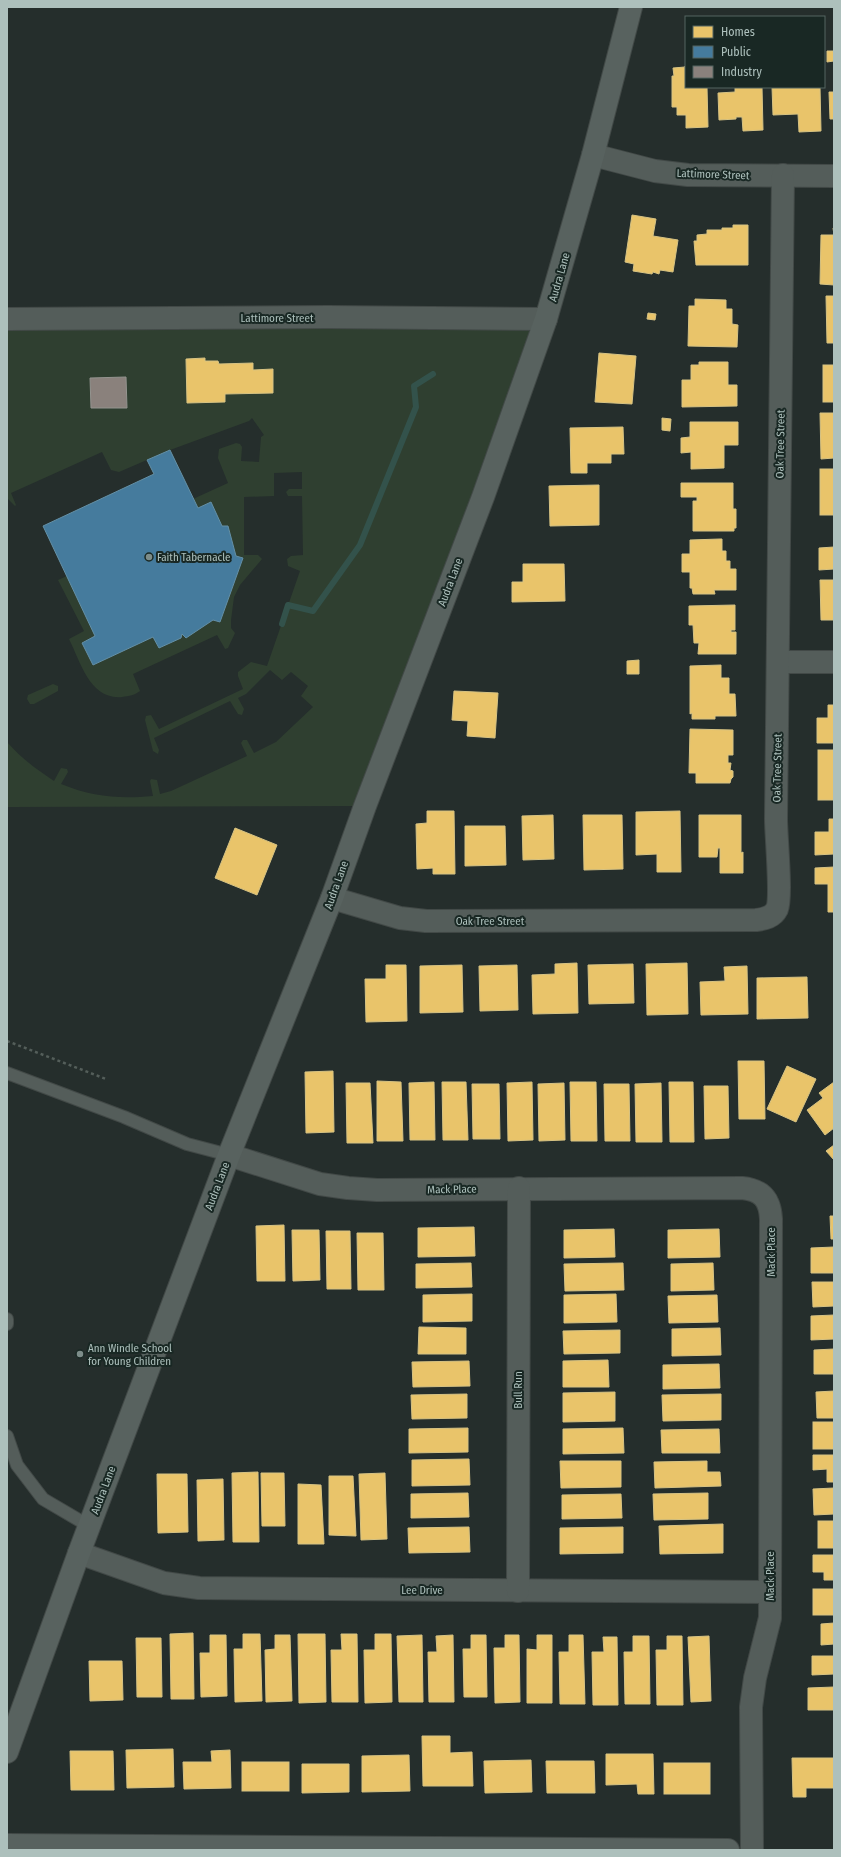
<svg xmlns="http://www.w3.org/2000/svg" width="841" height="1857" viewBox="0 0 841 1857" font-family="'Fira Sans Condensed',sans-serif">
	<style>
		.green { fill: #2f3f30; fill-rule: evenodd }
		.homes { fill: #e9c46a; stroke: #d7c383 }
		.public { fill: #457b9d; stroke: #6490a6 }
		.industry { fill: #8a817c; stroke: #94948f }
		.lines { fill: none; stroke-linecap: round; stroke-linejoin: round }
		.stream { stroke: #33524b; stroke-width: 6 }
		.lane-casing { stroke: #424947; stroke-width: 14 }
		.street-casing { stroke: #424947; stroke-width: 24 }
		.secondary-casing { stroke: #424947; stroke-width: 24 }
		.path { stroke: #545e5a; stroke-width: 2.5; stroke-dasharray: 3 3; stroke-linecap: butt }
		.lane { stroke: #545d5a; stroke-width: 12 }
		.street { stroke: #545d5a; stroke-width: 22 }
		.secondary { stroke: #58625f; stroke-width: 22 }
		.poi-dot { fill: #7d8d8a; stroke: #192824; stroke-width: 1.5 }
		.labels { text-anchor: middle; stroke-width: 4; stroke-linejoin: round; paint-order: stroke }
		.street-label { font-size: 11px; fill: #adc0bc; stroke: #192824 }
		.poi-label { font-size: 11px; fill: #adc0bc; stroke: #192824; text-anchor: start }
	</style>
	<rect width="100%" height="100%" fill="#252e2c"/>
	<g class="green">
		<path d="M 7,319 L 546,319 L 365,806 L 7,807 L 7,742 C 21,758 36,769 54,781 L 61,768 L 67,769 L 68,772 L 61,784 C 93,797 119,799 153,796 L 150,781 L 151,779 L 157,780 L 160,794 L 171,791 L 247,756 L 241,743 L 243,740 L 247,740 L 254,753 L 276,742 L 313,707 L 301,696 L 308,686 L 291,672 L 282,680 L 270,670 L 246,694 L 238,698 L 244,709 L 242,715 L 238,714 L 230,701 L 154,738 L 159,750 L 158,754 L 153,751 L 145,720 L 146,716 L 151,715 L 159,729 L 243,689 L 238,676 L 238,672 L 251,662 L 267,666 L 300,571 L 288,566 L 287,559 L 291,556 L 303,555 L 302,496 L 288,496 L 286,492 L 289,489 L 302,489 L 302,472 L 274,473 L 274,496 L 244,497 L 244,555 L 258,555 L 262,559 L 240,585 L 234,597 L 231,620 L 231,628 L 235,633 L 228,648 L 225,649 L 224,647 L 217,635 L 133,674 L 140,691 C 135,695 129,696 122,697 C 90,700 81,663 69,639 L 84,631 L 58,580 L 67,576 L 95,636 L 82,643 L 93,665 L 153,637 L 159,648 L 181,638 L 182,634 L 186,638 L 213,620 L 220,622 L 243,558 L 236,556 L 228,526 L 222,526 L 211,502 L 198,508 L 193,499 L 228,483 L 218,458 L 219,449 L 236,443 L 240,444 L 242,447 L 241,461 L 259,462 L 261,437 L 264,435 L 252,418 L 249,421 L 170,450 L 119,472 L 111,470 L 102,452 L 11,493 L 16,505 L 15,506 L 7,498 ZM 204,358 L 205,361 L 218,361 L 219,364 L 252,363 L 253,370 L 273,369 L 273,393 L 225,394 L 225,402 L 187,403 L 186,359 ZM 126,377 L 127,407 L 91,408 L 90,378 Z"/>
		<polygon points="53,684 58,686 58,691 34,704 30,704 27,699 28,695"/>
	</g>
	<g class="homes">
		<polygon points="827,51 834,51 834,61 827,62"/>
		<polygon points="685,66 686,87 707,87 708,127 686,128 686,115 677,115 677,107 672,107 672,76 674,76 673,68 685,67"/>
		<polygon points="735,87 762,87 763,130 743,131 742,117 736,117 736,119 719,120 718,93 735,92"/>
		<polygon points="772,87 820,87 821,131 799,132 798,114 773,115"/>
		<polygon points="829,92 834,92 834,119 830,119"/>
		<polygon points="632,215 656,219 653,236 678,240 673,272 660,270 659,274 653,272 652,274 633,271 634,264 625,262"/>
		<polygon points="733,225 748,225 748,265 696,265 694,241 697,241 697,235 707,234 707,230 722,230 722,228 733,228"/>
		<polygon points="833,228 834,228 834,285 820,284 821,235 834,235"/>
		<polygon points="826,296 834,296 834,343 827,343"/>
		<polygon points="695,299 726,300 726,309 732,309 732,324 738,325 737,347 688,346 689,306 695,306"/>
		<polygon points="648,313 656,314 655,320 647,319"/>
		<polygon points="599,353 636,356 632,404 595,402"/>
		<polygon points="205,358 205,361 218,361 219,364 253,363 253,370 273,369 273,393 225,394 225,402 187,403 186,359"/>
		<polygon points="699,362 728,362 728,385 737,385 737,406 682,407 682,380 691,380 691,365 699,365"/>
		<rect x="823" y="365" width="11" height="37"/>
		<polygon points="820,413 834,413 834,458 821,459"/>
		<polygon points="662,418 671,419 670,431 662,430"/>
		<polygon points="690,422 738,422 738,445 724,445 724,468 691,469 691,452 681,453 681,438 690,437"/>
		<polygon points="623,427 624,454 611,454 611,463 587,463 587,473 571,473 570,428"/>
		<rect x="820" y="469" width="14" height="46"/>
		<polygon points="681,483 733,483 733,509 736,509 736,528 734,528 734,531 693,531 693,501 697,501 697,497 681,497"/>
		<polygon points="599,485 599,525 550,526 549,486"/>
		<polygon points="720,539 722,539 722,551 726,551 726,561 730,561 730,569 736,569 736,590 714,590 715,594 693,594 692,588 690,588 690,572 682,572 682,554 690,554 690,540"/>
		<polygon points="834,547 834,569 819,570 819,548"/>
		<polygon points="523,564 564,564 565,601 512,602 512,582 523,582"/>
		<polygon points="820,580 834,580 834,620 821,620"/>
		<polygon points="735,605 735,630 731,630 731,632 736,632 736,654 698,654 699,643 694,643 693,625 689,625 689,606"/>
		<polygon points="639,660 639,674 627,674 627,661"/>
		<polygon points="721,665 721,678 729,678 729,694 735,694 736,716 715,716 715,719 692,719 692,713 690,714 690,666"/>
		<polygon points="454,691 498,693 495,738 467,736 468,721 452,720"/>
		<polygon points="828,705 834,705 834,743 817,743 817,718 828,718"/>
		<polygon points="690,729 733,730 733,755 728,755 728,763 731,763 730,770 733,771 733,777 731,779 730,783 696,783 696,773 689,773"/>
		<rect x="818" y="750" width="16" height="50"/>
		<polygon points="427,811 454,811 455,874 433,874 433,868 417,869 416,824 427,823"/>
		<polygon points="680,811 681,872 657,872 657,854 636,855 636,812"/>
		<polygon points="553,815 554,859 523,860 522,816"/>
		<polygon points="583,815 622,815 623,869 584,870"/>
		<polygon points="699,815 741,815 741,853 743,852 743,873 720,873 720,848 718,848 717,857 699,857"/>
		<polygon points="829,819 834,819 834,854 815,855 815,832 829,832"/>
		<polygon points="465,826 505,826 506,865 465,866"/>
		<polygon points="235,828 277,845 257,895 215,878"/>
		<polygon points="834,867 834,912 828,912 828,884 815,884 815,868"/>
		<polygon points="577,963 578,1013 533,1014 532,975 555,974 555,964"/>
		<polygon points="687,963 688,1014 647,1015 646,964"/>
		<polygon points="633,964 634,1003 589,1004 588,965"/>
		<polygon points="386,965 406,965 407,1021 366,1022 365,979 386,979"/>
		<polygon points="462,965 463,1012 420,1013 420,966"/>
		<polygon points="517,965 518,1010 480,1011 479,966"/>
		<polygon points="747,966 748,1014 701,1015 700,982 725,981 724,967"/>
		<polygon points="807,977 808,1018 757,1019 757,978"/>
		<polygon points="738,1061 764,1061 765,1119 739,1119"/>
		<polygon points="787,1066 816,1079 796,1122 767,1109"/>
		<polygon points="333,1071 334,1132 306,1133 305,1072"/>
		<polygon points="377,1081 401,1082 403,1141 377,1141"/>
		<polygon points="434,1082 435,1140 410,1140 409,1083"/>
		<polygon points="442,1082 466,1082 468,1140 443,1140"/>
		<polygon points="532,1082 533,1140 508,1141 507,1083"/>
		<polygon points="570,1082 596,1082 597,1141 571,1141"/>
		<polygon points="669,1082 693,1082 694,1142 670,1142"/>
		<polygon points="834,1082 834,1128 825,1135 807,1110 823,1098 819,1093"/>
		<polygon points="346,1083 370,1083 373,1143 347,1143"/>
		<polygon points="564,1083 565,1140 539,1141 538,1084"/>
		<polygon points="661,1083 662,1142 636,1142 635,1084"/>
		<polygon points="472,1084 499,1084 500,1139 473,1139"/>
		<polygon points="604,1084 629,1084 630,1141 605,1141"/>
		<polygon points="704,1086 728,1086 729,1138 705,1139"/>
		<polygon points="834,1145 834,1160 826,1151"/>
		<polygon points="830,1216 834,1216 834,1239 831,1239"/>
		<polygon points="284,1225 285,1281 257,1281 256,1226"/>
		<polygon points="474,1227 475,1256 418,1257 418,1228"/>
		<polygon points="614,1229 615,1257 564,1258 564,1230"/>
		<polygon points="719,1229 720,1257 668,1258 668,1230"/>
		<polygon points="292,1230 319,1230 320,1280 293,1281"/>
		<polygon points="326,1231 350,1231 351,1289 327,1289"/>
		<polygon points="357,1233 383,1233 384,1290 358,1290"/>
		<polygon points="834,1247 834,1273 811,1273 811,1248"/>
		<polygon points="471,1263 472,1287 416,1288 416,1264"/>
		<polygon points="623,1263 624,1290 565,1291 564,1264"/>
		<polygon points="713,1263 714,1290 671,1291 671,1264"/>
		<polygon points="812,1282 834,1282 834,1306 813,1307"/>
		<polygon points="472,1294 472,1321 423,1322 423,1295"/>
		<polygon points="616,1294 617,1322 564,1323 564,1295"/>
		<polygon points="717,1295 718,1322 669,1323 668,1296"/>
		<polygon points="834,1315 834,1339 811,1340 811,1316"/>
		<polygon points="419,1327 466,1328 466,1354 418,1354"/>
		<polygon points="720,1328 721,1355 672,1356 672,1329"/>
		<polygon points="620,1330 620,1353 564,1354 563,1331"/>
		<polygon points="834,1349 834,1374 814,1374 814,1350"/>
		<polygon points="608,1360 609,1387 563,1387 563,1361"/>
		<polygon points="469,1361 470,1386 413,1387 412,1362"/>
		<polygon points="719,1364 720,1388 663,1389 663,1365"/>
		<polygon points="834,1391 834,1418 817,1418 816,1392"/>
		<polygon points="615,1392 615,1421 563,1422 563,1393"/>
		<polygon points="467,1394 467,1418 412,1419 411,1395"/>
		<polygon points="721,1394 721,1420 663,1421 662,1395"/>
		<rect x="813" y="1422" width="21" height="27"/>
		<polygon points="468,1428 468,1452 409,1453 409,1429"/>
		<polygon points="623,1428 624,1453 563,1454 563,1429"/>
		<polygon points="719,1429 720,1453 662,1453 661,1430"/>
		<polygon points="813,1455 834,1455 834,1482 827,1482 827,1469 813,1470"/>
		<polygon points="469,1459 470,1485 412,1486 412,1460"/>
		<polygon points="560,1461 621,1461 621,1487 561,1488"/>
		<polygon points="707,1461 707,1472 720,1472 721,1486 655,1488 654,1462"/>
		<polygon points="258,1472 259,1542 233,1542 232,1473"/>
		<polygon points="261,1473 284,1473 285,1526 262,1526"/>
		<polygon points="385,1473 387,1539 361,1540 359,1474"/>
		<polygon points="157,1474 187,1474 188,1532 158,1533"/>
		<polygon points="329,1476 353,1476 356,1536 329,1535"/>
		<polygon points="223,1479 224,1540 198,1541 197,1480"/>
		<polygon points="298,1484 321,1485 324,1544 298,1544"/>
		<polygon points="834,1488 834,1514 814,1515 813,1489"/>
		<polygon points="468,1493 469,1517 411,1518 411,1494"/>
		<polygon points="708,1493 708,1519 654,1520 653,1494"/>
		<polygon points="621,1494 622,1518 562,1519 562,1495"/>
		<rect x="818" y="1521" width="16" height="27"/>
		<polygon points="723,1524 723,1553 660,1554 659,1526"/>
		<polygon points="469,1527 470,1552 409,1553 408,1528"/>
		<polygon points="623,1527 623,1553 560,1554 560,1528"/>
		<polygon points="813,1555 834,1555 834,1580 824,1580 824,1572 813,1572"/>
		<rect x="813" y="1589" width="21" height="26"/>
		<polygon points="834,1623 834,1644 821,1645 821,1624"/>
		<polygon points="193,1633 194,1699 171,1699 170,1634"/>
		<polygon points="243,1634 260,1634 262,1701 235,1702 234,1649 243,1649"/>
		<polygon points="298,1634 325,1634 326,1702 299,1703"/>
		<polygon points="341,1634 357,1634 358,1702 332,1702 331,1650 342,1650"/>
		<polygon points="375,1634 391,1634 392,1702 365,1703 364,1650 375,1650"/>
		<polygon points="210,1635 226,1635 227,1696 201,1697 200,1653 210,1653"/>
		<polygon points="275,1635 290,1635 292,1701 266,1702 265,1650 275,1649"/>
		<polygon points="422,1635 423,1702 399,1702 397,1636"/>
		<polygon points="453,1635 454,1702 429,1702 428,1652 437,1652 436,1636"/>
		<polygon points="471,1635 486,1635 487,1697 464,1697 463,1649 471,1649"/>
		<polygon points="505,1635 519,1635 520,1702 495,1703 494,1648 505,1648"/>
		<polygon points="537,1635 552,1635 552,1703 527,1703 527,1649 537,1650"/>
		<polygon points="569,1635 583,1635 585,1704 560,1704 559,1652 569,1652"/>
		<polygon points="633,1636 649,1636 650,1704 625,1704 624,1652 633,1652"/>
		<polygon points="667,1636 682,1636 683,1705 657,1705 656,1650 667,1650"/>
		<polygon points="709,1636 711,1701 691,1702 688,1637"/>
		<polygon points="603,1637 617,1637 618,1705 593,1705 592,1652 604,1652"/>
		<polygon points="136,1638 161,1638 162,1697 137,1697"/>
		<polygon points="812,1656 834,1656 834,1674 812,1675"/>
		<polygon points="89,1661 122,1661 123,1700 90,1701"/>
		<polygon points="834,1687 834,1710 808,1710 808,1688"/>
		<polygon points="422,1736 450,1736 450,1753 472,1752 473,1786 423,1786"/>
		<polygon points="173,1749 174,1787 127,1788 126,1750"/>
		<polygon points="230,1750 231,1788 184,1789 183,1762 212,1762 211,1751"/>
		<polygon points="70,1751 113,1751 114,1790 71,1790"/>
		<polygon points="606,1754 653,1754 654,1794 638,1794 637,1784 606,1785"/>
		<polygon points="409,1755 410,1791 362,1792 362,1756"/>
		<polygon points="792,1758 834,1758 834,1788 806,1788 806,1797 793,1797"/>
		<polygon points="531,1760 532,1792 485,1793 484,1761"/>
		<polygon points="546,1761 594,1761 595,1793 547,1793"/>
		<rect x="242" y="1762" width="47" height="29"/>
		<rect x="664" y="1763" width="46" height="31"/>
		<polygon points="302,1764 349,1764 349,1792 302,1793"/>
	</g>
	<polygon class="public" points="170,450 198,508 211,502 222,526 228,526 236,556 243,558 220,622 213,620 186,638 182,634 181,638 159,648 153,637 93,665 82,643 95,636 43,526 154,474 147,460"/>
	<polygon class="industry" points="126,377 127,408 91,408 90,378"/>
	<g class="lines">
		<polyline class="stream" points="282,624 288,605 313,611 360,545 416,407 414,386 433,374"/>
		<defs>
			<g id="lane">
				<polyline points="7,1073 124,1117 187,1144 229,1155"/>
				<polyline points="7,1319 7,1324"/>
				<polyline points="7,1436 17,1465 43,1499 89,1526"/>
			</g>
			<g id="street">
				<polyline points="593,155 655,171 688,175 834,176"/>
				<polyline points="7,319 328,317 546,319"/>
				<polyline points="779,662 834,662"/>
				<path d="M 332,898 L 400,918 L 426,921 L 756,920 C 765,919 773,917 777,909 C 782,897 776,836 776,819 L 783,175"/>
				<path d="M 229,1155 L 320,1184 L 348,1188 L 377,1190 L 742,1188 C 762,1190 770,1199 771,1219 L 770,1618 L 755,1678 L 751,1707 L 752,1850"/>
				<polyline points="79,1553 164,1583 199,1588 770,1592"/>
				<polyline points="518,1591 519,1188"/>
			</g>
			<g id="secondary">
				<polyline points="7,1752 79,1553 229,1155 332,898 365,806 483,497 546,319 593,155 631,7"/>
				<polyline points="7,1845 728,1850"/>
			</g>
		</defs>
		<use href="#lane" class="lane-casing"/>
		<use href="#street" class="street-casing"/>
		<use href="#secondary" class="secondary-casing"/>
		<polyline class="path" points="7,1041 106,1079"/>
		<use href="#lane" class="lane"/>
		<use href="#street" class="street"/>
		<use href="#secondary" class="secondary"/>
	</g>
	<g class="poi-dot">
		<circle cx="149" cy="557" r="4"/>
		<circle cx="80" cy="1354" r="4"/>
	</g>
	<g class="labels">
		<g class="street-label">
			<text transform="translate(713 174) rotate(2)" y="4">Lattimore Street</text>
			<text transform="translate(559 277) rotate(-74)" y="4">Audra Lane</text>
			<text x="277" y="322">Lattimore Street</text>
			<text transform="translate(780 444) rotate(-89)" y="4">Oak Tree Street</text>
			<text transform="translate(450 582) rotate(-69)" y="4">Audra Lane</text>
			<text transform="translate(777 768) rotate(-89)" y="4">Oak Tree Street</text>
			<text transform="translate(336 885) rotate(-70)" y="4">Audra Lane</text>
			<text x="490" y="925">Oak Tree Street</text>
			<text transform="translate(217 1186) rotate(-69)" y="4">Audra Lane</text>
			<text transform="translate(452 1189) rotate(-1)" y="4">Mack Place</text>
			<text transform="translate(771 1252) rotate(-90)" y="4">Mack Place</text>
			<text transform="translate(518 1390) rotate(-90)" y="4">Bull Run</text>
			<text transform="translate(103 1490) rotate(-69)" y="4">Audra Lane</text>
			<text transform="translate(770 1576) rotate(-90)" y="4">Mack Place</text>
			<text x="422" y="1594">Lee Drive</text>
		</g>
		<g class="poi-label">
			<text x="157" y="561">Faith Tabernacle</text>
			<text x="88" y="1352">Ann Windle School<tspan x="88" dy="13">for Young Children</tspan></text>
		</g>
	</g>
	<rect width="841" height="1857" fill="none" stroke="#adc0bc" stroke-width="16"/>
	<rect x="685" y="16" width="140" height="72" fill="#192824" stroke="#546561"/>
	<rect x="693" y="26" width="20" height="12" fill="#e9c46a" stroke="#546561"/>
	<text x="721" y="36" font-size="12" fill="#adc0bc">Homes</text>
	<rect x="693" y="46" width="20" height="12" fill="#457b9d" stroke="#546561"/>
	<text x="721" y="56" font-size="12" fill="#adc0bc">Public</text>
	<rect x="693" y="66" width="20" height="12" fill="#8a817c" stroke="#546561"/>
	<text x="721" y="76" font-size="12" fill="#adc0bc">Industry</text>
</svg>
